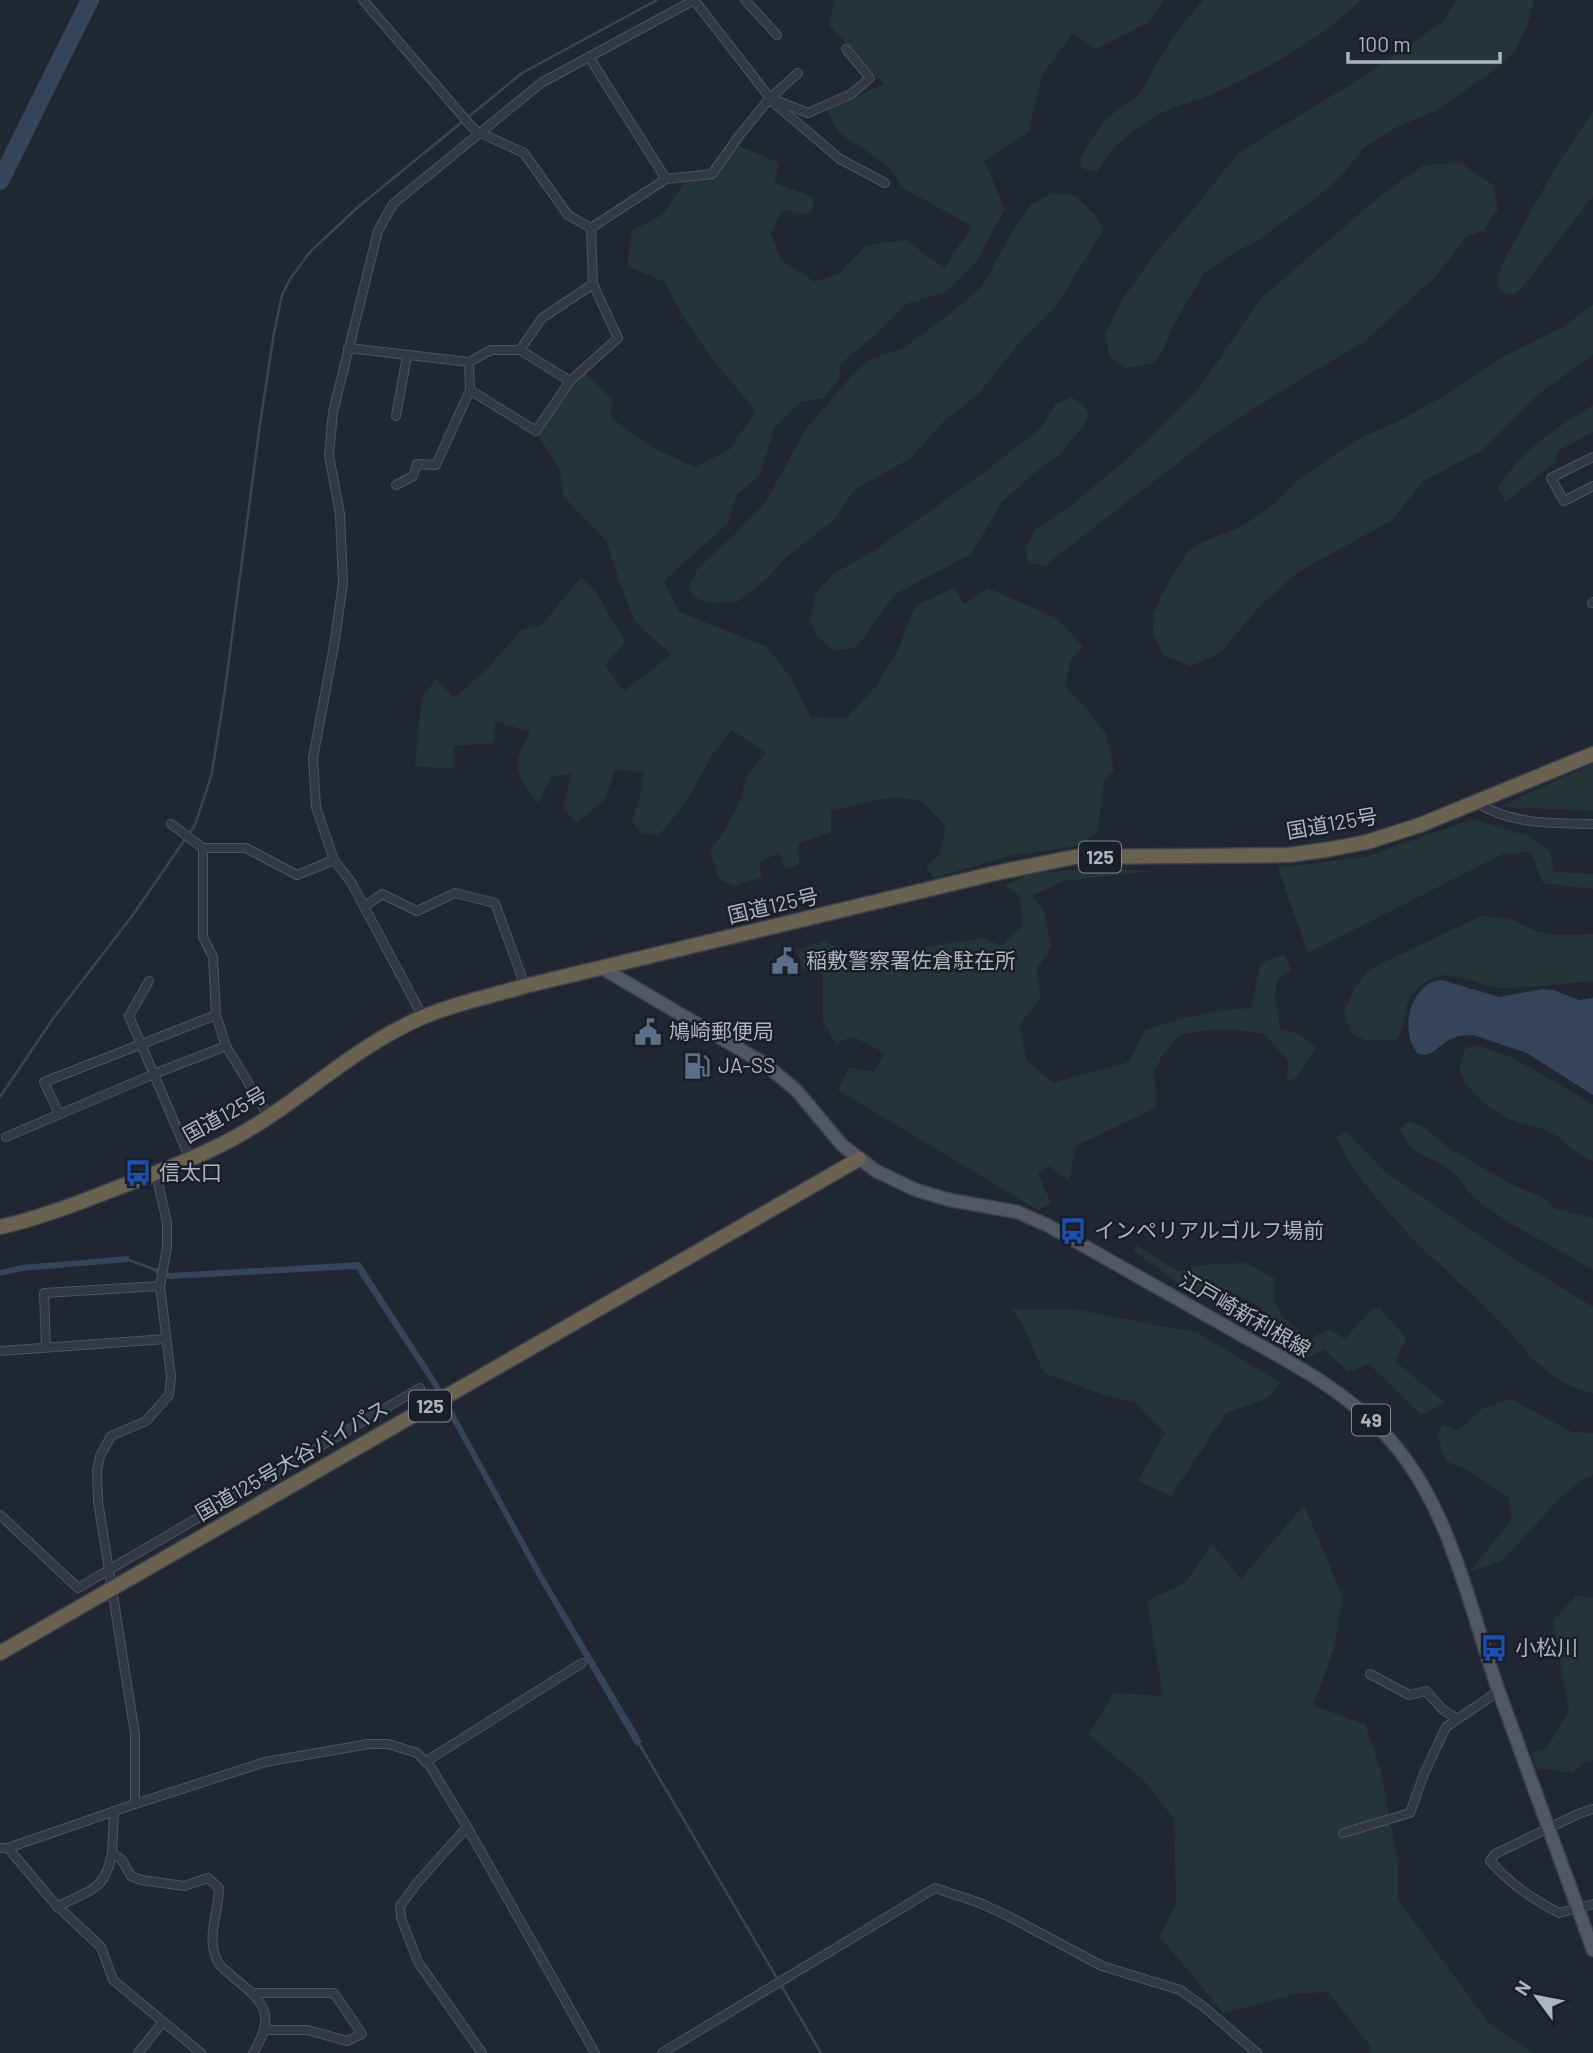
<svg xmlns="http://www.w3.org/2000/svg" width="1593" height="2053" viewBox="0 0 1593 2053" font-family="Barlow,'Noto Sans JP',sans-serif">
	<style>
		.green { fill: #253537 }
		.water { fill: #36445b }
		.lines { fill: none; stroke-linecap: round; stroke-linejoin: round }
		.stream { stroke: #36445b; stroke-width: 2.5 }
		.river { stroke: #36445b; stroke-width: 18 }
		.street-casing { stroke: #4e545f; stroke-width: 10 }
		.primary-casing { stroke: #3d424e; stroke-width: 15 }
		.highway-casing { stroke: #3b414b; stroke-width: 17 }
		.street { stroke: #333944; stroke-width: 8 }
		.primary { stroke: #515864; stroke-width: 12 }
		.highway { stroke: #6a6151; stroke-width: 14 }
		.labels { text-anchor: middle; stroke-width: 5; stroke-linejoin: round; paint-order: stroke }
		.shield { fill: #191e28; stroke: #818793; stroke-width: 2 }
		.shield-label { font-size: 19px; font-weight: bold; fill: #adb4c1 }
		.street-label { font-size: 21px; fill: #adb4c1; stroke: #191e28 }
		.poi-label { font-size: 21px; fill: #adb4c1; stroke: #191e28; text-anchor: start }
	</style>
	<rect width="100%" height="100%" fill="#202733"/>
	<g class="green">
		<path d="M 835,0 L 1164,0 L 1149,22 L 1096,49 L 1072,34 L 1043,74 L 1030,124 L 1030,131 L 984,161 L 1005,209 L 974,265 L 946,292 L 906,304 L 869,340 L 840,364 L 839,380 L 823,398 L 801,402 L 775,426 L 760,474 L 736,496 L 728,523 L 664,581 L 679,612 L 767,647 L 793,681 L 811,717 L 847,718 L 876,686 L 899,648 L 915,606 L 954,588 L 964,604 L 988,588 L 1058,619 L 1083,647 L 1070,661 L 1065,687 L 1088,711 L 1106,734 L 1114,771 L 1104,780 L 1098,831 L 1077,846 L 1012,855 L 934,878 L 926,866 L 939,855 L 946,826 L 922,801 L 891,797 L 831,811 L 831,832 L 798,843 L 799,865 L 784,869 L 779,853 L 759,862 L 762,877 L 734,886 L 719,879 L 710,850 L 720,838 L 738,806 L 748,774 L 766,753 L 732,730 L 714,752 L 684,805 L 659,835 L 642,834 L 632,822 L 641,793 L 644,772 L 615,770 L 605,799 L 577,823 L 563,808 L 572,774 L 551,776 L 538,803 C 515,773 510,767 530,732 L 495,721 L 494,743 L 454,746 L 453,769 L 415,766 L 422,698 L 436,679 L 454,698 L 486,670 L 522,629 L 541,626 L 581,577 L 598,595 L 625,642 L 605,665 L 624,691 L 671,655 L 634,620 L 619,580 L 607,542 L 564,497 L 560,469 L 537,434 L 553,404 L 584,372 L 612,399 L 611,418 L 653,448 L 695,467 L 729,450 L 756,411 L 713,360 L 686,321 L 665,282 L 627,266 L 632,231 L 662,215 L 686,181 L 714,179 L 737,145 L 779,163 L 774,183 L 814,197 L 811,215 L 781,210 L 771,233 L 781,260 L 815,282 L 839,274 L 866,245 L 906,240 L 944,268 L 972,226 L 901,187 C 891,159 861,151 840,133 C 834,128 831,117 828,109 L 884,84 L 829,25 Z"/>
		<path d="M 1203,0 L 1361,0 C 1321,40 1262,71 1211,95 C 1198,101 1183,103 1170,109 C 1140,123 1114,144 1097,171 L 1089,171 L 1080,166 L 1081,156 L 1104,120 L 1139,95 L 1172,38 Z"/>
		<polygon points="1456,0 1534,0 1528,23 1515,52 1493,71 1435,111 1397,127 1365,147 1344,172 1326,190 1260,239 1227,257 1203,274 1174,325 1162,352 1153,363 1126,368 1109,356 1106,334 1122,300 1157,251 1198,204 1238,153 1353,83 1444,21"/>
		<path d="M 1593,111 L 1593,196 L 1525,284 L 1514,295 C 1494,293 1497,279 1502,264 L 1553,172 Z"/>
		<polygon points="1461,163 1493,185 1498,209 1484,230 1466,237 1437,275 1364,342 1304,377 1219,431 1044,566 1029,563 1025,548 1037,528 1068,508 1107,476 1151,437 1200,387 1261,298 1385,192 1424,165"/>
		<polygon points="1052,193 1076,196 1099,219 1102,232 1056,306 1023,338 979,393 942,423 911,458 855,489 834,520 790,554 764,581 737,602 709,603 693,597 690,584 698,568 733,536 766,502 805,430 850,378 870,359 902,349 946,317 982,287 1011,233 1031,205"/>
		<polygon points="1593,305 1593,355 1541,392 1481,451 1423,481 1392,520 1298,572 1260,606 1219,654 1190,666 1163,655 1153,635 1154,615 1161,595 1187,552 1207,540 1241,527 1268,509 1297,481 1356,440 1401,420 1447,394 1501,358 1563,327"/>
		<polygon points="1071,397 1084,405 1089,414 1085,424 1061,453 1029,477 1002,502 971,554 895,594 856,648 835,651 817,636 810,622 815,594 833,574 871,553 971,482 1040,429 1056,404"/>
		<path d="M 1593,405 L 1593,432 L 1557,451 L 1556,462 L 1505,502 L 1498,487 C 1524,449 1555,428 1593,405 Z"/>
		<polygon points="1593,764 1593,811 1499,807"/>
		<polygon points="1473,819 1528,836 1550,852 1554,872 1593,874 1593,889 1543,883 1531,852 1503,854 1308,953 1278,868 1365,857"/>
		<path d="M 1085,869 L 1153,871 L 1063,881 L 1032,896 L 1044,911 L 1051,947 L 1036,970 L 1041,996 L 1019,1026 L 1027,1061 L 1053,1083 L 1129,1062 L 1144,1031 C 1179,1017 1213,1011 1251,1008 L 1261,963 L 1284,954 L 1291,970 L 1277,979 L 1275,996 L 1280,1029 L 1299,1034 L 1316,1048 L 1296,1078 L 1287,1082 L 1288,1060 L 1264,1034 L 1234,1029 L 1212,1029 L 1180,1035 L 1163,1054 L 1154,1072 L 1157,1107 L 1076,1146 L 1069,1181 L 1049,1166 L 1038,1173 L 1051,1203 L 1038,1210 L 838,1090 L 849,1067 L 874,1072 L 885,1053 L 852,1036 L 836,1044 L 823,1020 L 823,975 L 803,969 L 797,950 L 824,941 L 855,958 L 982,938 L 1002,946 L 1022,925 L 1020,896 L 1004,886 L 1029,874 Z"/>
		<path d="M 1481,916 L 1508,918 L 1536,931 L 1557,935 L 1593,934 L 1593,981 C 1564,984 1535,987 1506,988 C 1471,989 1448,957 1415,991 C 1400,1006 1410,1023 1396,1040 L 1365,1040 L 1351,1033 L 1344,1011 L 1356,986 L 1370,969 Z"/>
		<path d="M 1477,1045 L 1513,1058 L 1593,1104 L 1593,1161 C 1573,1155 1569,1142 1553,1134 C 1540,1126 1525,1126 1512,1120 C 1494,1113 1456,1084 1460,1063 C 1461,1058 1464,1052 1466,1048 Z"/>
		<path d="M 1409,1121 L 1423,1127 L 1452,1150 L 1511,1184 L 1542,1197 L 1556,1209 L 1593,1218 L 1593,1270 C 1555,1246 1512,1228 1477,1200 C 1467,1192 1462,1179 1452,1171 C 1432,1155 1408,1157 1400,1128 Z"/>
		<path d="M 1347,1132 L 1383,1170 L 1406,1186 L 1507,1254 L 1593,1307 L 1593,1394 C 1576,1388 1559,1382 1546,1370 C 1528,1355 1514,1336 1498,1320 C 1443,1265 1370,1207 1336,1137 Z"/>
		<polygon points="1136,1245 1178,1271 1211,1264 1246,1263 1275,1279 1274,1303 1285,1319 1310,1339 1329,1329 1345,1339 1371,1309 1379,1307 1406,1338 1395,1361 1445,1403 1421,1415 1369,1364 1348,1372 1324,1349 1303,1361 1276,1335 1261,1307 1226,1290 1196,1296 1134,1251"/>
		<polygon points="1012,1309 1074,1309 1198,1333 1280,1382 1268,1398 1226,1413 1171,1496 1138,1481 1165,1433 1135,1402 1107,1396 1044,1373 1022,1324"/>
		<polygon points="1511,1399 1572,1432 1593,1433 1593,1475 1581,1480 1559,1499 1502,1561 1469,1572 1512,1520 1508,1497 1466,1469 1446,1461 1437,1434 1443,1425 1458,1431 1483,1408"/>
		<polygon points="1304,1505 1343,1597 1334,1648 1313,1706 1365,1724 1381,1772 1398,1863 1398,1900 1488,2022 1533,2053 1370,2053 1371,2047 1328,1992 1295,1994 1224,2013 1160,1937 1176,1905 1174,1819 1144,1781 1089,1735 1113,1693 1163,1696 1147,1601 1185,1583 1212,1544 1241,1579"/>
		<polygon points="1576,1596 1593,1597 1593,1760 1583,1762 1573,1773 1537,1768 1531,1753 1547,1748 1569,1711 1553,1621"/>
	</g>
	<g class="water">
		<path d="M 1442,980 L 1499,997 L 1543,989 L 1553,990 L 1579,1000 L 1593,998 L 1593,1095 L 1527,1053 L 1474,1035 L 1458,1036 L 1447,1041 L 1434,1051 L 1426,1055 L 1418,1054 C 1399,1032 1409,983 1442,980 Z"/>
		<polygon points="129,1256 128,1262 22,1271 0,1276 0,1270 21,1265"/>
		<polygon points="360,1262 438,1383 543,1575 636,1731 642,1742 636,1746 538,1578 433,1386 356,1269 170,1279 154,1272 157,1268 170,1273"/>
	</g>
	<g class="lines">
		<g class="stream">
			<polyline points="0,1097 52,1020 132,916 195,825 207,789 212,772 224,697 260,424 274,333 282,295 290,279 310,252 358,207 522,73 657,0"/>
			<polyline points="126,1259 156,1270"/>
			<polyline points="638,1742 821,2053"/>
		</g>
		<polyline class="river" points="0,181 90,0"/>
		<defs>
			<g id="street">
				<polyline points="363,0 471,126 478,132 524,153 568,215 591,228"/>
				<polyline points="745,0 777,35"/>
				<polyline points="589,57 666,179"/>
				<polyline points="798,73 770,98 808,113 851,94 870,78 846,49"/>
				<polyline points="774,103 840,159 885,183"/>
				<polyline points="348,348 469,362"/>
				<polyline points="520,350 542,318 593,284"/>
				<polyline points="470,390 536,431 570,381 618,338 593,284 591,228 666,179 712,174 739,136 770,98 694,0"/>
				<polyline points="396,416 407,356"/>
				<polyline points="1593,457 1551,478 1564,501 1593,486"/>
				<polyline points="396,485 413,476 417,464 436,465 470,390 469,362 491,350 520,350 570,381"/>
				<polyline points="1592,603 1593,602"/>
				<path d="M 1476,802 C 1511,825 1552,823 1593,824"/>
				<polyline points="171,824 203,848 203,937 213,957 216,1015 226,1046 269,1117"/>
				<polyline points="203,848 246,848 297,875 334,860"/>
				<polyline points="364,907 382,894 417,911 455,893 495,903 525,986"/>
				<polyline points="149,981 129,1016 190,1159"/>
				<polyline points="423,1017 351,882 334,860 316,807 313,758 334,646 343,583 340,514 329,455 333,412 378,231 393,204 541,83 694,0"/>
				<polyline points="59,1114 44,1082 216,1015"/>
				<polyline points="6,1137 154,1074 226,1046"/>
				<polyline points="46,1347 44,1293 160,1286"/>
				<polyline points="0,1351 166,1339"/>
				<polyline points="0,1515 78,1588 420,1388"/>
				<polyline points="1370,1674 1409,1695 1426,1691 1443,1710 1456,1718"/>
				<polyline points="425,1762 582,1663"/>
				<polyline points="135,1804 135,1734 98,1501 97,1471 100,1456 111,1436 146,1421 169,1395 171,1377 160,1286 167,1247 167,1223 156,1173"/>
				<path d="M 1593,1809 L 1578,1814 L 1495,1854 L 1490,1861 C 1510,1884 1532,1899 1559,1913 L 1593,1904"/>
				<path d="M 114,1811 L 112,1853 L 122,1860 L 131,1876 L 141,1880 L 184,1886 L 208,1878 L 219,1888 C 219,1913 205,1938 218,1962 C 221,1968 228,1972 233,1977 C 264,2002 277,2014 253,2053"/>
				<polyline points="467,1827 417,1883 400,1906 401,1918 418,1962 482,2053"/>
				<polyline points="1343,1833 1410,1813 1424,1774 1446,1727 1499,1691"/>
				<polyline points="0,1848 8,1848 135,1804 265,1762 369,1744 388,1744 417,1753 430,1766 467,1827 595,2053"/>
				<polyline points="8,1848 55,1904 101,1947 113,1980 201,2053"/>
				<path d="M 57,1907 C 90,1889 105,1892 112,1853"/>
				<polyline points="253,1993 334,1993 362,2034 347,2041 307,2030 264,2030"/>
				<polyline points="138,2053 163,2022"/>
				<polyline points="662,2053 935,1888 980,1903 1008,1916 1102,1966 1180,1990 1204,2007 1257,2053"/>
			</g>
			<path id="primary" d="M 602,968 L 765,1064 L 797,1091 L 842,1145 L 876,1171 L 916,1190 L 950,1200 L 1017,1212 L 1047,1225 C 1110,1260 1173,1296 1236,1332 C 1288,1361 1343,1389 1384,1433 C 1450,1503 1468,1604 1499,1692 C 1530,1778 1562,1864 1593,1950"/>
			<g id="highway">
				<path d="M 0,1227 C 40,1218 78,1203 117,1188 C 156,1173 197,1158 234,1138 C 300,1102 354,1046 423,1017 C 455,1003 492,996 525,986 L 996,873 L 1074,857 L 1289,855 L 1331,849 L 1367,842 L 1420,825 L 1593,754"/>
				<polyline points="0,1653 859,1159"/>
			</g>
		</defs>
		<use href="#street" class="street-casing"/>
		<use href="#primary" class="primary-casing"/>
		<use href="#highway" class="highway-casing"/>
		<use href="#street" class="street"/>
		<use href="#primary" class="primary"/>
		<use href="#highway" class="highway"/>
	</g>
	<defs>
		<symbol id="civic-bare" viewBox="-9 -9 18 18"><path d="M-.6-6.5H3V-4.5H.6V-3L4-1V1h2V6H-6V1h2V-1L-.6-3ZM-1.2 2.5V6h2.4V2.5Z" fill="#5c6f8a" stroke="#191e28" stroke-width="2.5" paint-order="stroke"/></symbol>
		<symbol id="fuel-bare" viewBox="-9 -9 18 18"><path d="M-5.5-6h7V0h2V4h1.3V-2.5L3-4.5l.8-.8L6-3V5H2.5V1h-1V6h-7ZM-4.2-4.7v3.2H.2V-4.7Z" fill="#5c6f8a" stroke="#191e28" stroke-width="2.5" paint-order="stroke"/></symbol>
		<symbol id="bus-bare" viewBox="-9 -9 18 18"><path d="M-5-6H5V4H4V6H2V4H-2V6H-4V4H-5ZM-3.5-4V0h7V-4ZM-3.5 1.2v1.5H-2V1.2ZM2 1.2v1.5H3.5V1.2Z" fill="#1a4fb4" stroke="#191e28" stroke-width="2.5" paint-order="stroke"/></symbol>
	</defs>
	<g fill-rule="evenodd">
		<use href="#civic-bare" x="766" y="942" width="38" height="38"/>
		<use href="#civic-bare" x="629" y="1013" width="38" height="38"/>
		<use href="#fuel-bare" x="678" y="1047" width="38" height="38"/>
		<use href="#bus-bare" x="119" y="1154" width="38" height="38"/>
		<use href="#bus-bare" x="1054" y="1212" width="38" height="38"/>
		<use href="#bus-bare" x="1475" y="1629" width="38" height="38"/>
	</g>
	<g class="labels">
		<g class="shield">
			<rect x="1079" y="841.5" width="42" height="31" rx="5"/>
			<rect x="409" y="1390.5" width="42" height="31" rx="5"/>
			<rect x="1352" y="1404.5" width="38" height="31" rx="5"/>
		</g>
		<g class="shield-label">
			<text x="1100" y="864">125</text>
			<text x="430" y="1413">125</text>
			<text x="1371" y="1427">49</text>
		</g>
		<g class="street-label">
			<text transform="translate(1332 824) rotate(-10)" y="7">国道125号</text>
			<text transform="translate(773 906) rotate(-13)" y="7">国道125号</text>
			<text transform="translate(225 1115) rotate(-29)" y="7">国道125号</text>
			<text transform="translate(1245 1315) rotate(30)" y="7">江戸崎新利根線</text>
			<text transform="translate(292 1461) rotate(-30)" y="7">国道125号大谷バイパス</text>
		</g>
		<g class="poi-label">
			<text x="806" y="968">稲敷警察署佐倉駐在所</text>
			<text x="669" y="1039">鳩崎郵便局</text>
			<text x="718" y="1073">JA-SS</text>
			<text x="159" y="1180">信太口</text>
			<text x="1094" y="1238">インペリアルゴルフ場前</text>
			<text x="1515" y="1655">小松川</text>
		</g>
	</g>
	<g transform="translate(1537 1997) rotate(302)" stroke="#191e28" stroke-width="5" paint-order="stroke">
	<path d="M0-5L12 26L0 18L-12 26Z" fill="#adb4c1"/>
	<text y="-10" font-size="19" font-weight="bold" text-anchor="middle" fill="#adb4c1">N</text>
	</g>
	<path d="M1348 52v10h152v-10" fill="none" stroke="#adb4c1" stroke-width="3.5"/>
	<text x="1358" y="52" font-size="21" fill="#adb4c1" stroke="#191e28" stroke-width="5" paint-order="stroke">100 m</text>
</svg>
